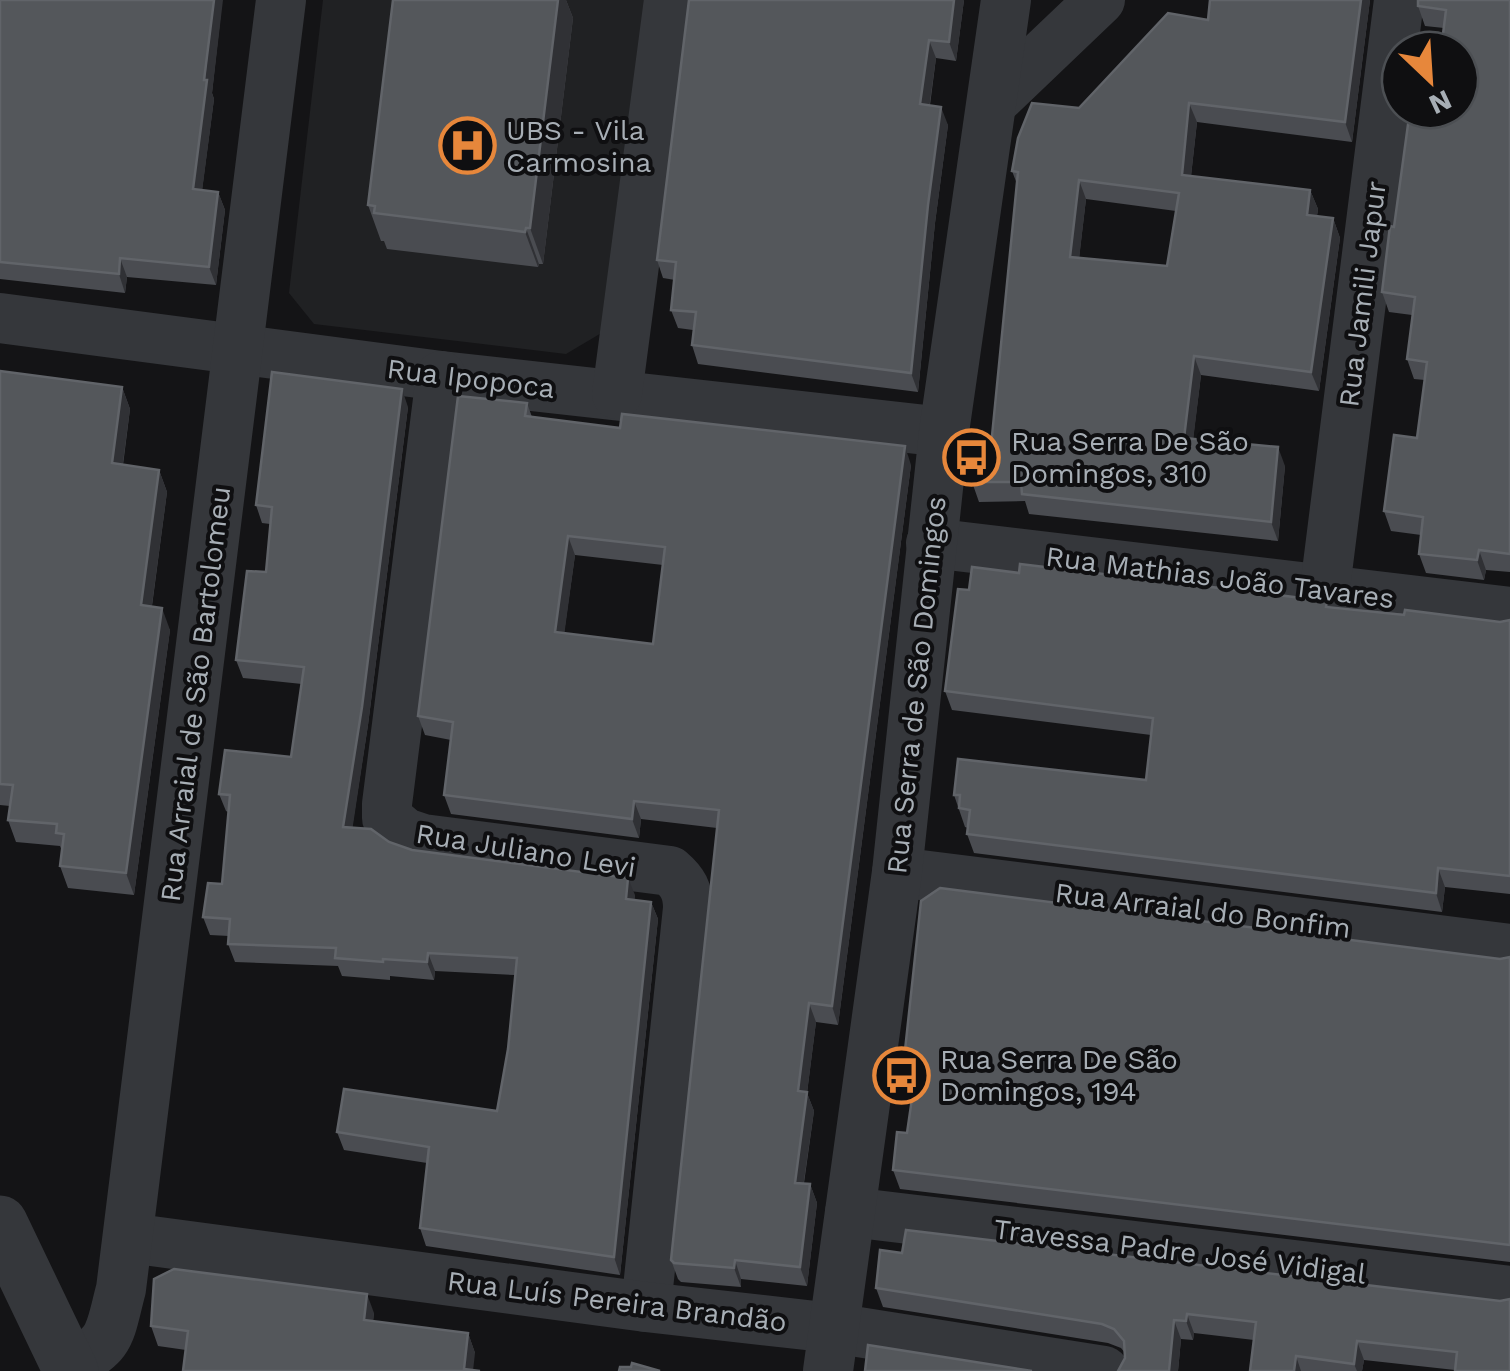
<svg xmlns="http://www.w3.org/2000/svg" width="1510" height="1371" viewBox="0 0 1510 1371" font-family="'Work Sans',sans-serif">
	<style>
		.built { fill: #202123 }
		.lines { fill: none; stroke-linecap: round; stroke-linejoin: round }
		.minor { stroke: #35373b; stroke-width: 50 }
		.tertiary { stroke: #35373b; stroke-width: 55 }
		.wall { fill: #4a4c51; fill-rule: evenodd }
		.shaded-wall { fill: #303135 }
		.building { fill: #54575b; stroke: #616469; stroke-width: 2.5; fill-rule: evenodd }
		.labels { text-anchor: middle; stroke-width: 8; stroke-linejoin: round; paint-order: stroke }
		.poi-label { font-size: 28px; fill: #a7aeb5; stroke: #0f0f11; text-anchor: start }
		.street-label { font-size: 28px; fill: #a7aeb5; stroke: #0f0f11 }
	</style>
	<rect width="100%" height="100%" fill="#141416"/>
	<polygon class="built" points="323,0 646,0 603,332 566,354 314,324 289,293"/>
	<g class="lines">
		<g class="minor">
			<polyline points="992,103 1100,0"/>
			<polyline points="0,318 441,376 944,432"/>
			<path d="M 441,376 L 387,804 L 387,818 L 405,833 L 423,839 L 670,871 C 683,882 688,891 688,908 L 646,1307"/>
			<polyline points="617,394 669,0"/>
			<polyline points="931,543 1510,612"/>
			<polyline points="1325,588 1399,0"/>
			<polyline points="897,872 1510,949"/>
			<polyline points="850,1212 1510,1291"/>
			<polyline points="129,1238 646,1307 833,1328 1104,1371"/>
			<path d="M 68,1366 C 113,1345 109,1334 121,1289 L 281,0"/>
			<polyline points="828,1371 897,872 944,432 1006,0"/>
		</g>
		<polyline class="tertiary" points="0,1223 71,1371"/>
	</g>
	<g class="wall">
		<polygon points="0,0 221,12 212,93 214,99 202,190 218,192 225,210 216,285 127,277 125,293 0,279"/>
		<polygon points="393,0 566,0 573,18 543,264 539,264 538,267 387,249 384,241 381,241 368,205"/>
		<polygon points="964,0 956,61 936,58 930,105 948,125 935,223 918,392 698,364 692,345 693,330 678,328 671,310 675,280 663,278 657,260"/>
		<path d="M 1370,0 L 1352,142 L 1197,122 L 1191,176 L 1310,190 L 1318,209 L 1317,216 L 1333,218 L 1340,238 L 1319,391 L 1201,375 L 1193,439 L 1285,466 L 1278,541 L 1029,514 L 1025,501 L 979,502 L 972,482 L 991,446 L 1017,184 L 1012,171 L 1079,108 L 1208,20 ZM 1086,199 L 1176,211 L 1167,266 L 1079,258 Z"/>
		<polygon points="1510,0 1510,572 1486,570 1484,580 1426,573 1419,554 1421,535 1391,531 1384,511 1417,438 1425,380 1414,379 1407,359 1412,315 1389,312 1382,292 1394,227 1460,110 1444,28 1425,26 1418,6"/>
		<polygon points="0,371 122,387 130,409 123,465 159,470 167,492 152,606 170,630 134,895 68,888 60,866 62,851 60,846 16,842 8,820 10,806 0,805"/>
		<path d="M 527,403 L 532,417 L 911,465 L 838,1025 L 816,1022 L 807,1093 L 814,1111 L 804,1183 L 810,1184 L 817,1203 L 807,1286 L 741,1279 L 741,1287 L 681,1282 L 678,1279 L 671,1260 L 717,828 L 641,819 L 639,838 L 451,814 L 444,795 L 451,740 L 425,735 L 418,716 ZM 575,555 L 663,565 L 653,644 L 564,633 Z"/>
		<polygon points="408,407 368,725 352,828 412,850 635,895 634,900 651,902 658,919 620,1275 426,1246 420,1228 427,1163 344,1150 337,1132 497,1111 508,1049 515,975 435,971 434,980 390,976 390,980 342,976 338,966 235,962 228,944 229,936 210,935 203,917 222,884 228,812 226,811 219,794 291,757 302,684 243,678 236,660 266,572 270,524 262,523 256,505"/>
		<polygon points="1329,607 1500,622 1510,620 1510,894 1445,887 1442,912 974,853 967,834 968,828 965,827 954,795 1146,780 1151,735 952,710 945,691"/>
		<polygon points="1510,957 1510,1262 900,1189 893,1170 907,1133 913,1088 910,1088 903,1069"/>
		<polygon points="902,1253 1500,1301 1455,1370 1364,1360 1362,1371 1250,1371 1254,1340 1194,1333 1193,1340 1181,1339 1178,1371 1118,1371 1125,1358 1125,1353 1121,1348 1108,1343 883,1307 876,1288"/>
		<polygon points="374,1313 373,1321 468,1333 475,1353 186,1350 158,1346 151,1326"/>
	</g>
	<g class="shaded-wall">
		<polygon points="214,0 223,0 212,93 214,99 200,207 193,189"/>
		<polygon points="558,0 566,0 573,18 543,264 530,228"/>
		<polygon points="954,0 964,0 956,61 949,42"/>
		<polygon points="1361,0 1370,0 1352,142 1345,122"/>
		<polygon points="929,40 936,58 927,123 920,104"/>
		<polygon points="1189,103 1197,122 1189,194 1182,175"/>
		<polygon points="941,107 948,125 935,223 918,392 911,373 928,205"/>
		<polygon points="1079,180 1086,199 1077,277 1070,257"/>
		<polygon points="1310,190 1318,209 1314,234 1307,215"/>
		<polygon points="218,192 225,210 216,285 209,267"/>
		<polygon points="1333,218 1340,238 1319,391 1311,372"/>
		<polygon points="526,228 539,264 538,267 525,232"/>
		<polygon points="120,258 127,277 125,293 119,274"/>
		<polygon points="1194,356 1201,375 1191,458 1184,438"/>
		<polygon points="122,387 130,409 120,485 112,463"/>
		<polygon points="402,389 408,407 368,725 350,845 343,827"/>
		<polygon points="905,446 911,465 838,1025 832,1006"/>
		<polygon points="1278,447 1285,466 1278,541 1271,522"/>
		<polygon points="159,470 167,492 149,627 141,605"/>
		<polygon points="568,536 575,555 562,651 555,632"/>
		<polygon points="1479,550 1486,570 1484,580 1477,560"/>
		<polygon points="162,608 170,630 134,895 126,873"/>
		<polygon points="634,801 641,819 639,838 632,819"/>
		<polygon points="1438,868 1445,887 1442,912 1436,893"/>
		<polygon points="628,878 635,895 633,917 626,899"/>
		<polygon points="651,902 658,919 620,1275 614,1257"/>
		<polygon points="428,953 435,971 434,980 427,962"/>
		<polygon points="809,1003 816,1022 807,1093 814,1111 801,1201 795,1183 798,1091"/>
		<polygon points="810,1184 817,1203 807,1286 800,1267"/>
		<polygon points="735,1260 741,1279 741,1287 734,1268"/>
		<polygon points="367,1294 374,1313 371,1339 364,1320"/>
		<polygon points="1187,1314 1194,1333 1193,1340 1186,1321"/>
		<polygon points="1174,1320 1181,1339 1178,1371 1169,1371"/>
		<polygon points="468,1333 475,1353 473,1371 464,1369"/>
		<polygon points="1357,1341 1364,1360 1362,1371 1357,1371 1354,1364"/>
		<polygon points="1296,1356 1301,1371 1294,1371"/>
	</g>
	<g class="building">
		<polygon points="0,0 214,0 204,80 207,80 193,189 218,192 209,267 120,258 119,274 0,262"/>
		<polygon points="393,0 558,0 530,228 526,228 525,232 374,213 375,206 368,205"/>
		<polygon points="689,0 954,0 949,42 929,40 920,104 941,107 928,205 911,373 692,345 696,312 671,310 676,262 657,260"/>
		<path d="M 1210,0 L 1361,0 L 1345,122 L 1189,103 L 1182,175 L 1310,190 L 1307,215 L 1333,218 L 1311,372 L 1194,356 L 1184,438 L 1278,447 L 1271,522 L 1022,494 L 1021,482 L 972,482 L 973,443 L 991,446 L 1018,172 L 1012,171 L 1018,138 L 1032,103 L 1079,108 L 1168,13 L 1208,20 ZM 1079,180 L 1179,193 L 1167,266 L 1070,257 Z"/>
		<polygon points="1418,0 1510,0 1510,554 1479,550 1477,560 1419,554 1423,517 1384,511 1394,435 1417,438 1427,362 1407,359 1415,297 1382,292 1390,226 1394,227 1410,110 1460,110 1460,50 1441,50 1446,10 1418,6"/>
		<polygon points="0,371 122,387 112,463 159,470 141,605 162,608 126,873 60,866 64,834 56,833 57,824 8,820 13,785 0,784"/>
		<polygon points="272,372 402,389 362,707 343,827 371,829 389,842 412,850 628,878 626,899 651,902 614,1257 420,1228 429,1147 337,1132 344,1089 497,1111 508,1049 517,958 428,953 427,962 383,959 383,962 335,958 336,948 228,944 230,919 203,917 208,883 222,884 230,795 219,794 225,750 291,757 304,667 236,660 247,571 266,572 272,507 256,505"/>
		<path d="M 458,396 L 527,403 L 525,416 L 620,428 L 622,414 L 905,446 L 832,1006 L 809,1003 L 798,1091 L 807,1092 L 795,1183 L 810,1184 L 800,1267 L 735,1260 L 734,1268 L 674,1263 L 671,1260 L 719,810 L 634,801 L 632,819 L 444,795 L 453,722 L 418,716 ZM 568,536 L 665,547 L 653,644 L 555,632 Z"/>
		<polygon points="1020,564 1327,601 1326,607 1404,615 1405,610 1500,622 1510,620 1510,876 1438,868 1436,893 967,834 970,810 959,808 960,795 954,795 958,759 1146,780 1153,718 945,691 958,589 969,590 972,567 1019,573"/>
		<polygon points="940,888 1500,959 1510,957 1510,1245 893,1170 897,1132 907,1133 916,1071 903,1069 921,901"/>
		<polygon points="906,1230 1500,1301 1510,1299 1510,1371 1455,1371 1457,1352 1357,1341 1354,1364 1296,1356 1294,1371 1250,1371 1256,1322 1187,1314 1186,1321 1174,1320 1169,1371 1118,1371 1125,1358 1124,1341 1114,1329 1102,1324 876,1288 880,1250 902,1253"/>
		<polygon points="174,1269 367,1294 364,1320 468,1333 464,1369 480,1371 183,1371 188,1331 151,1326 154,1279"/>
		<polygon points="868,1345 1032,1371 865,1371"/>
		<polygon points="632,1363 660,1371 619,1371 620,1367 631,1367"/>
	</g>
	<defs>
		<symbol id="hospital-ring" viewBox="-11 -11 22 22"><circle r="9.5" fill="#0f0f11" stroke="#e7873b" stroke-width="1.5"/><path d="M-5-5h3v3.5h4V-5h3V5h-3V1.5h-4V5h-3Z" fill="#e7873b"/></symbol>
		<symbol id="bus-ring" viewBox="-11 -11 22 22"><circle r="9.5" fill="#0f0f11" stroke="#e7873b" stroke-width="1.5"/><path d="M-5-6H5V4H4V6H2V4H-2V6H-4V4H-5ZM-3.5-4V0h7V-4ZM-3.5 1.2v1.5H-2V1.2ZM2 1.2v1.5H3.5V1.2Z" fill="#e7873b"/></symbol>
	</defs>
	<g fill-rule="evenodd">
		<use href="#hospital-ring" x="436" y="114" width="63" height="63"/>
		<use href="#bus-ring" x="940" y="426" width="63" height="63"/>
		<use href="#bus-ring" x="870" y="1044" width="63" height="63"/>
	</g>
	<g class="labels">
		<g class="poi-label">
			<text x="506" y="140">UBS - Vila<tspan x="506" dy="32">Carmosina</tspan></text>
			<text x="1011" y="451">Rua Serra De São<tspan x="1011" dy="32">Domingos, 310</tspan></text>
			<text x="940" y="1069">Rua Serra De São<tspan x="940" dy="32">Domingos, 194</tspan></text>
		</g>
		<g class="street-label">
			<text transform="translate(1362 294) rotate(-83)" y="10">Rua Jamili Japur</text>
			<text transform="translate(471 378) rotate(7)" y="10">Rua Ipopoca</text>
			<text transform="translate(1220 577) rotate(7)" y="10">Rua Mathias João Tavares</text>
			<text transform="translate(916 685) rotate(-84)" y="10">Rua Serra de São Domingos</text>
			<text transform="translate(195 694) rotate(-83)" y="10">Rua Arraial de São Bartolomeu</text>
			<text transform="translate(526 850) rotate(9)" y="10">Rua Juliano Levi</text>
			<text transform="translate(1203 910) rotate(7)" y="10">Rua Arraial do Bonfim</text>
			<text transform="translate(1180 1251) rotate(7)" y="10">Travessa Padre José Vidigal</text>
			<text transform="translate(617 1301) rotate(7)" y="10">Rua Luís Pereira Brandão</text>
		</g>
	</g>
	<g transform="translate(1430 80) rotate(155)"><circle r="48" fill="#0f0f11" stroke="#4c4f53" stroke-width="2.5"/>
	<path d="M0-8L18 38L0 25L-18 38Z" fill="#e7873b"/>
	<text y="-15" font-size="28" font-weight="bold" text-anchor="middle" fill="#a7aeb5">N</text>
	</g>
</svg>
